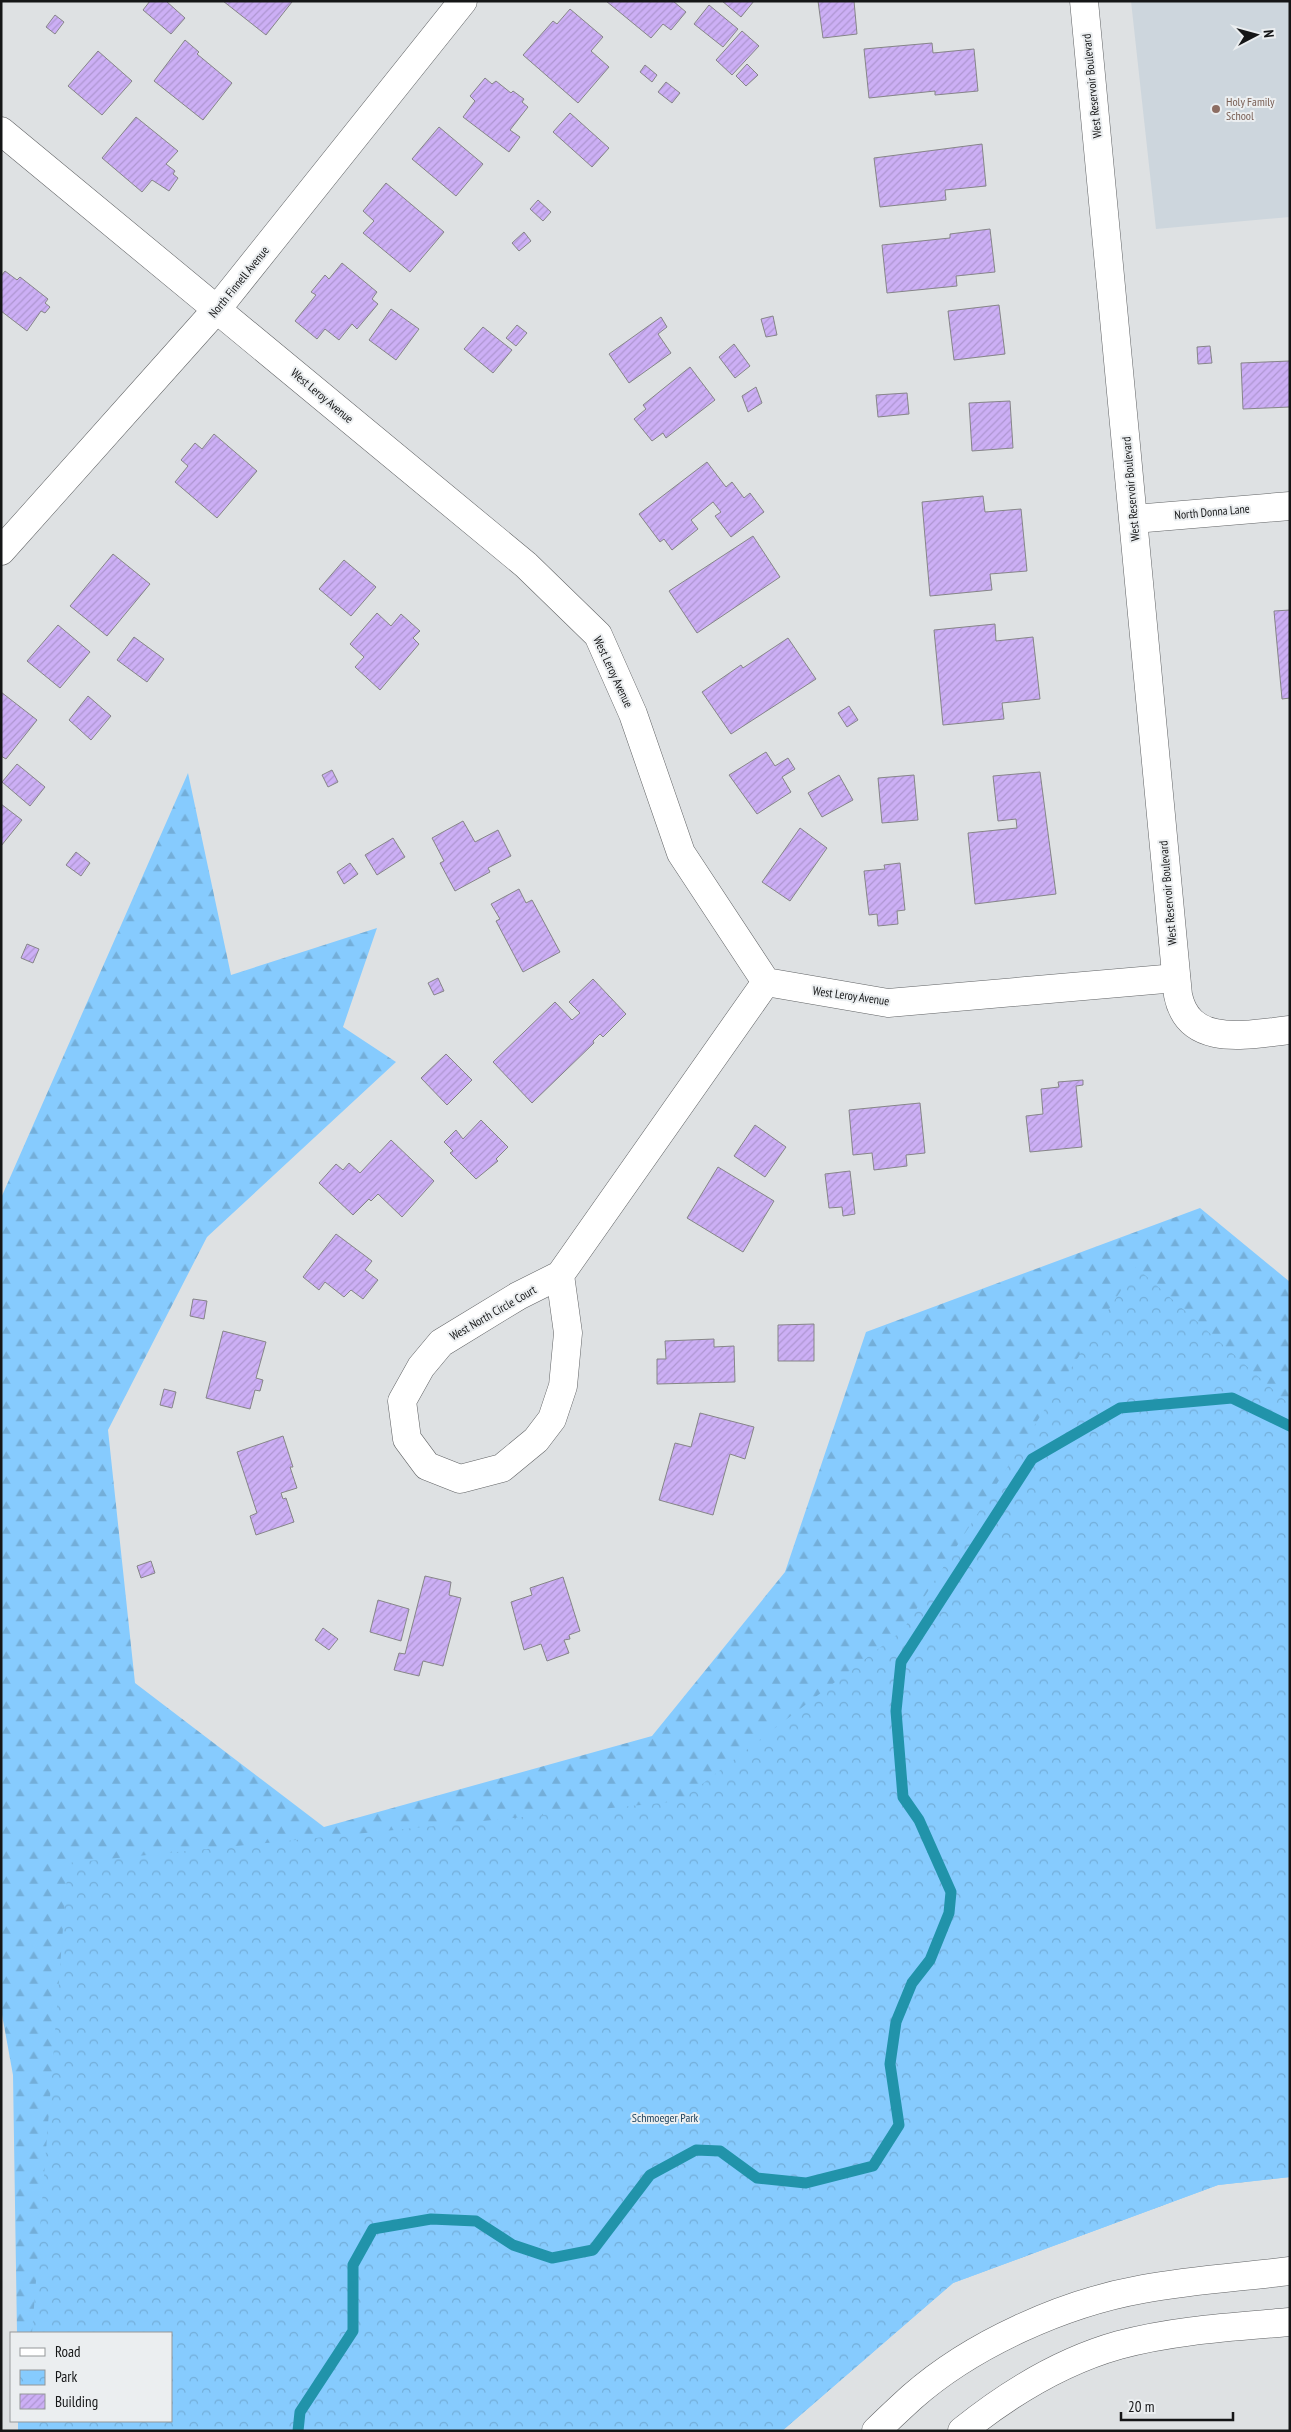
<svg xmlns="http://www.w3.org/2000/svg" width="1291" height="2432" viewBox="0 0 1291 2432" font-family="'PT Sans Narrow',sans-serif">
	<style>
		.built { fill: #cdd6dd }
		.forest { fill: url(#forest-firs) }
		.park { fill: url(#park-crowns) }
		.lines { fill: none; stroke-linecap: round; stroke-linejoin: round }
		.stream { stroke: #2193aa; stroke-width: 11 }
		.building { fill: url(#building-hatch); stroke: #868588 }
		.street-casing { stroke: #616365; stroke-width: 29 }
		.highway-casing { stroke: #616365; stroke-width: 29 }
		.street { stroke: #fff; stroke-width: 28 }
		.highway { stroke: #fff; stroke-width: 28 }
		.education-dot { fill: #8d6e63; stroke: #ebeef0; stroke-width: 2 }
		.labels { text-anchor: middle; stroke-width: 4; stroke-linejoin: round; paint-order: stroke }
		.street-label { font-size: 12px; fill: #151617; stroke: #ebeef0 }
		.education-label { font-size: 12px; fill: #785e54; stroke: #ebeef0; text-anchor: start }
		.park-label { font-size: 12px; fill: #214661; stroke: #ebeef0 }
	</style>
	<defs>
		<pattern id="forest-firs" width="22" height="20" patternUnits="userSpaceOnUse" patternTransform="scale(1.25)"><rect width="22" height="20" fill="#86cbfe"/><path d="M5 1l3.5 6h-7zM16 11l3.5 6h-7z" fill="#73aed9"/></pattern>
		<pattern id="park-crowns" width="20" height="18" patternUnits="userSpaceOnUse" patternTransform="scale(1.25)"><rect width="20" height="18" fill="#86cbfe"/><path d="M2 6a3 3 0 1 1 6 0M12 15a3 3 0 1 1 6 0" fill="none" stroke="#73aed9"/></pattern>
		<pattern id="building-hatch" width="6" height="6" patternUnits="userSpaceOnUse" patternTransform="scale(1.25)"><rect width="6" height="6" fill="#ccaff5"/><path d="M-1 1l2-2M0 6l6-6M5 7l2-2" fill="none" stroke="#ae96d1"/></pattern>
	</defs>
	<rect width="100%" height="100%" fill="#dee1e3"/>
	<polygon class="built" points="1131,1 1290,1 1290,217 1156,229"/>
	<polygon class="forest" points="188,773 231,975 377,928 343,1027 396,1062 207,1237 108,1430 135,1683 324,1827 652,1736 785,1572 866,1332 1200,1208 1290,1282 1290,2177 1218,2185 953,2283 782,2431 18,2431 18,2421 171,2421 171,2333 17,2333 13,2075 1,2009 1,1198"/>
	<polygon class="park" points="1136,1267 1290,1405 1290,2177 1218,2185 953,2283 782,2431 24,2431 25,2421 171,2421 171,2333 32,2333 68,1863 680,1801 903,1630"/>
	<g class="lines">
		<polyline class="stream" points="298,2431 300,2412 353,2331 353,2265 373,2229 431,2219 476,2221 513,2245 552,2258 593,2250 650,2175 696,2150 720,2151 757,2178 806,2183 873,2166 899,2125 890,2064 896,2022 912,1983 930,1960 949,1913 951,1892 919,1820 903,1797 896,1711 901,1662 1032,1459 1120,1408 1232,1398 1290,1426"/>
	</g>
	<g class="building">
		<polygon points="150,1 166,1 185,18 171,34 143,10"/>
		<polygon points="223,1 291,1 292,2 266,35"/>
		<polygon points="606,1 673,1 686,12 671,30 663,24 651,38"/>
		<polygon points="722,1 754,1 741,17"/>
		<polygon points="818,1 854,1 857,34 823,38"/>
		<polygon points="709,5 738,29 723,47 694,24"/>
		<polygon points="570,9 603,37 591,51 609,67 578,103 523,55 553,21 557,24"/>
		<polygon points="55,15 64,22 55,34 46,27"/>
		<polygon points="742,31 759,46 732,75 716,60"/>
		<polygon points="185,40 199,52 197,54 232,83 203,120 154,81"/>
		<polygon points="932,43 933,53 974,49 978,91 935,95 935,91 869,98 864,49"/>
		<polygon points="98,51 132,81 102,115 68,86"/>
		<polygon points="747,64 758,75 746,86 736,76"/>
		<polygon points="645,65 657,75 652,82 640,72"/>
		<polygon points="485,78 492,84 496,81 511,93 513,91 524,99 522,102 528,107 510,130 520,137 509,152 463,117 475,101 470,96"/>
		<polygon points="666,82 680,93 672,103 658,92"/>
		<polygon points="570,113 609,148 592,167 553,132"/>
		<polygon points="136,117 178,151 166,164 175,171 173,174 178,178 169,191 152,180 142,192 102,158"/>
		<polygon points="439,127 483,164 456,196 412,159"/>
		<polygon points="982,144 986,186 945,190 946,200 880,207 874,158"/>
		<polygon points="386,183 444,232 410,272 363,233 374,221 363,211"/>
		<polygon points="538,200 551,212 543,221 530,209"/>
		<polygon points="990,229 995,272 956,276 957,286 887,293 882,245 950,238 950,234"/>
		<polygon points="524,232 531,241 519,251 512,243"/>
		<polygon points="342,263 377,292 372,299 378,304 357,329 352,324 339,340 325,329 317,339 295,321 316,295 311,292 325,275 329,279"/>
		<polygon points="5,271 17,280 20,277 48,299 45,303 50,307 45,313 41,311 27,331 1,311 1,276"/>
		<polygon points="999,305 1005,354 954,360 948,311"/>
		<polygon points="391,309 419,329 396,360 369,340"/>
		<polygon points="773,316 777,335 766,337 761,319"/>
		<polygon points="661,317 667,327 658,334 671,353 629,383 609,354"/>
		<polygon points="517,325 527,333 516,346 506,338"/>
		<polygon points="483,327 512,350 493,373 464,349"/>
		<polygon points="734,344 750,366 735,378 719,357"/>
		<polygon points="1210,346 1212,363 1198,364 1197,347"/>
		<polygon points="1290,361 1290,407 1243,409 1241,363"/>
		<polygon points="690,367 715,400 666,438 663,433 652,441 634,419 646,409 643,405"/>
		<polygon points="756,387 762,403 748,412 742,396"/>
		<polygon points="907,393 909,414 878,417 876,395"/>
		<polygon points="1010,401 1013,448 972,451 969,403"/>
		<polygon points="214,434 257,471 217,518 175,482 188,466 181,460 195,443 202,449"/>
		<polygon points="707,462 726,487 732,482 744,498 750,493 764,512 731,537 715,516 721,512 713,502 691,520 698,529 672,550 664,539 660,542 639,514"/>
		<polygon points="983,496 985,512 1021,509 1027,571 990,574 992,590 930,596 922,502"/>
		<polygon points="753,536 780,577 697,633 669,591"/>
		<polygon points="113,554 150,584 107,636 70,606"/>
		<polygon points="344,560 376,587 351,616 319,589"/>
		<polygon points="1290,610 1290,698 1282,699 1274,611"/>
		<polygon points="377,613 391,626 401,614 420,631 413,638 419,644 380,690 355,667 364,657 350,644"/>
		<polygon points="995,624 996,641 1033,637 1040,699 1002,703 1004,719 943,725 934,630"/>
		<polygon points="58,625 90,652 60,688 27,661"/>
		<polygon points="134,637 164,659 147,682 117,660"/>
		<polygon points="788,638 816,679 731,734 702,692 741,665 743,668"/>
		<polygon points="1,692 37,720 6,759 1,756"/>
		<polygon points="88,696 111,716 91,740 69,720"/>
		<polygon points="849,706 858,720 847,727 838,713"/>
		<polygon points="766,752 775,766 788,758 795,769 782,777 791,792 757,814 729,775"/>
		<polygon points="17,764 45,787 30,806 2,782"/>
		<polygon points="332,770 338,782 328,787 322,775"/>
		<polygon points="1040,772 1056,894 975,904 968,833 1017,828 1016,819 998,821 993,776"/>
		<polygon points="839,775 853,800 822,817 808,793"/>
		<polygon points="914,775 918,820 882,823 878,778"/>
		<polygon points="1,804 22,820 1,846"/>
		<polygon points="463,821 475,842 498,830 511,856 488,868 490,872 455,891 440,863 444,861 432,838"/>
		<polygon points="800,828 827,848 790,901 762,882"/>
		<polygon points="393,838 405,857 377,875 365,855"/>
		<polygon points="76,852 90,863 81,876 66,865"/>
		<polygon points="350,863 358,874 344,884 337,872"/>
		<polygon points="900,863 905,910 897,911 898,924 878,926 877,914 869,915 864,871 885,869 884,865"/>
		<polygon points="519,889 526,903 532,900 560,952 523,972 496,921 500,919 491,904"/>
		<polygon points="27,944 39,949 33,963 21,958"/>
		<polygon points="438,978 444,991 434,995 428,983"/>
		<polygon points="593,979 626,1014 603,1037 600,1034 593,1041 594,1043 532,1103 493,1062 555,1002 572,1020 580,1013 569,1002"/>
		<polygon points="446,1054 472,1080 447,1105 421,1078"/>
		<polygon points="1083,1080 1083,1085 1076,1086 1082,1147 1030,1152 1026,1116 1043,1114 1041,1089 1059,1087 1058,1082"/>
		<polygon points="920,1103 925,1153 906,1155 907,1166 874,1170 872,1153 853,1155 849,1110"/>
		<polygon points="481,1120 508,1147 496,1159 498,1161 476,1179 450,1153 453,1151 444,1142 456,1130 463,1139"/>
		<polygon points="755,1125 786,1147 765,1177 734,1156"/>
		<polygon points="391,1140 434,1181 402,1217 378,1194 371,1201 369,1199 353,1215 319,1183 336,1164 343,1170 349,1163 360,1173"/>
		<polygon points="718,1167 774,1201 743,1252 687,1218"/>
		<polygon points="850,1171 855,1214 843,1216 842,1207 829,1208 825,1174"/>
		<polygon points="336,1234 372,1261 365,1270 378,1280 363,1299 351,1290 344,1297 325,1282 319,1290 303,1277"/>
		<polygon points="193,1299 207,1301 204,1319 190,1316"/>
		<polygon points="814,1324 814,1361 778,1361 778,1325"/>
		<polygon points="223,1331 266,1342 256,1378 263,1380 260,1391 255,1390 250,1409 206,1398"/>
		<polygon points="714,1339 714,1347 734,1346 735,1382 657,1384 657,1359 666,1359 665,1341"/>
		<polygon points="164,1389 176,1392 172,1408 160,1405"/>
		<polygon points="700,1413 754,1427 745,1459 730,1454 713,1515 659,1500 675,1443 691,1447"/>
		<polygon points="283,1436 293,1467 290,1467 297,1488 281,1493 283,1499 286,1498 294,1522 256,1535 250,1516 257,1513 237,1452"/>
		<polygon points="151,1561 155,1573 141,1578 137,1566"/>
		<polygon points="425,1576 451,1582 449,1595 461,1598 443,1666 423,1661 419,1676 394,1670 399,1653 405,1654"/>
		<polygon points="563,1577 580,1631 569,1635 570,1639 564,1640 569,1653 547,1661 541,1644 524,1650 511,1602 532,1595 530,1588"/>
		<polygon points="378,1600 409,1609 401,1641 370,1632"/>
		<polygon points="323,1628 338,1639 329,1650 315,1640"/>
	</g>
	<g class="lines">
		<defs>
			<g id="street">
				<path d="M 1084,1 L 1178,995 C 1189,1049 1249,1034 1290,1030"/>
				<polyline points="1,131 526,565 598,635 633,714 681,853 766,982 888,1003 1176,978"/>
				<polyline points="1134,519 1290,506"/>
				<polyline points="1,551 217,309 463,1"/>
				<polyline points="560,1275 568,1333 563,1386 552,1419 536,1440 502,1468 460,1479 427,1466 407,1439 402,1401 421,1367 441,1343 518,1296 560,1275 766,982"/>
			</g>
			<g id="highway">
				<path d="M 876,2431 C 888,2419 900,2408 912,2397 C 972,2344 1064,2303 1143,2289 C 1191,2280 1241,2277 1290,2271"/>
				<path d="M 962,2431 C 1008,2394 1062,2361 1119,2345 C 1174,2330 1233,2327 1290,2322"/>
			</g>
		</defs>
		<use href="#street" class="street-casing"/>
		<use href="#highway" class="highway-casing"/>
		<use href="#street" class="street"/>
		<use href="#highway" class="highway"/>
	</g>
	<circle class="education-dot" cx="1216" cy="109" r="5"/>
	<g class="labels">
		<g class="street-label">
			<text transform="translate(1092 86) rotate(-96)" y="4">West Reservoir Boulevard</text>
			<text transform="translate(239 282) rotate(-51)" y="4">North Finnell Avenue</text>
			<text transform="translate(322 396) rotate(40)" y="4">West Leroy Avenue</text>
			<text transform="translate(1131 489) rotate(-95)" y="4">West Reservoir Boulevard</text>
			<text transform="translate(1212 512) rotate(-5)" y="4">North Donna Lane</text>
			<text transform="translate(613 672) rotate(65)" y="4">West Leroy Avenue</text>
			<text transform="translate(1168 893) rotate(-95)" y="4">West Reservoir Boulevard</text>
			<text transform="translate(851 996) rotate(8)" y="4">West Leroy Avenue</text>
			<text transform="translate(493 1313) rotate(-30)" y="4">West North Circle Court</text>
		</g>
		<g class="education-label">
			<text x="1226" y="106">Holy Family<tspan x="1226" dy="14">School</tspan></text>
		</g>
		<g class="park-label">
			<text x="665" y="2122">Schmoeger Park</text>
		</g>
	</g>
	<rect width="1291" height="2432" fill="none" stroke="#151617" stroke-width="5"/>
	<rect x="10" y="2332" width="162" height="90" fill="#ebeef0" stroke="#959899"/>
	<rect x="20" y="2348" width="25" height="8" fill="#ffffff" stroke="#959899"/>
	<text x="55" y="2357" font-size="15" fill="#151617">Road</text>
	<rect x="20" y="2370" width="25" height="15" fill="url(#park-crowns)" stroke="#959899"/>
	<text x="55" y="2382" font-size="15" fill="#151617">Park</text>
	<rect x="20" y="2394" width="25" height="15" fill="url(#building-hatch)" stroke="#959899"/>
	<text x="55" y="2407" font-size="15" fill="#151617">Building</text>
	<g transform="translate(1256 35) rotate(84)" stroke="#ebeef0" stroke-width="4" paint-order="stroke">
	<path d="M0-4L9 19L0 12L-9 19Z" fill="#151617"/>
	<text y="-8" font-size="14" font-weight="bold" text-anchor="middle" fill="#151617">N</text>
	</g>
	<path d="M1121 2412v8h112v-8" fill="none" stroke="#151617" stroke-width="2.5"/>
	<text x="1128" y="2412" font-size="15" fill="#151617" stroke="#ebeef0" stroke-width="4" paint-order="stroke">20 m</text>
</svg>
